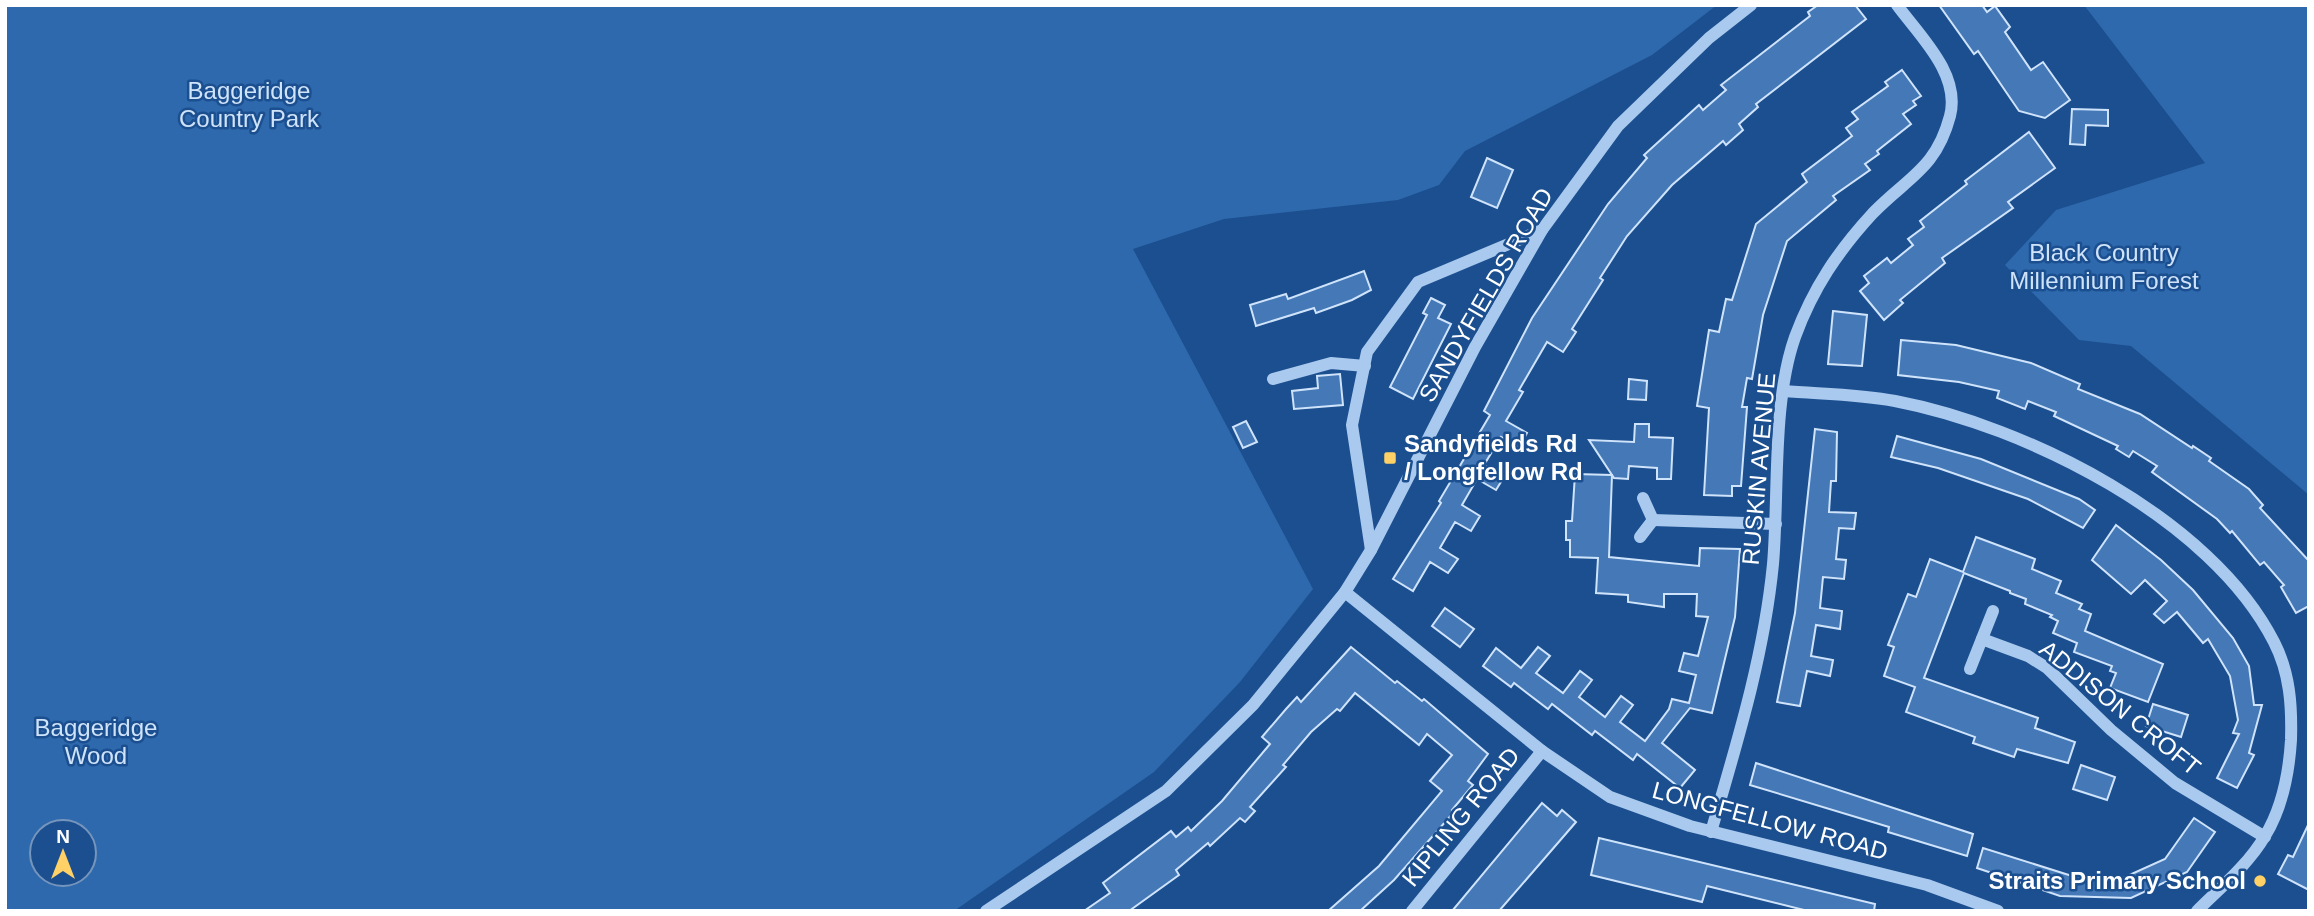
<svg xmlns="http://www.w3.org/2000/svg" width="2314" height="916" viewBox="0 0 2314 916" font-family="Helvetica,sans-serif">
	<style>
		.green { fill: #2e69ad; fill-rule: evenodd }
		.building { fill: #4478b7; stroke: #cfe3fa; stroke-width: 2 }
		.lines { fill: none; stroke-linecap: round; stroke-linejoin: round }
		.minor { stroke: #a9c9ee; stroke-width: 12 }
		.poi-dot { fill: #ffd166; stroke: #1b4f8f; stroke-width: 2.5 }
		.labels { text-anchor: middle; stroke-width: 5; stroke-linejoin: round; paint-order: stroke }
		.park-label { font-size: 24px; fill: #cfe3fa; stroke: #1b4f8f }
		.street-label { font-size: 24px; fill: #fff; stroke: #1b4f8f }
		.poi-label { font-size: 24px; font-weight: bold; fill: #fff; stroke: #1b4f8f; text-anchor: start }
	</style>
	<rect width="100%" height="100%" fill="#1b4f8f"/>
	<g class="green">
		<path d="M 5,5 L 1717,5 L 1652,55 L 1465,151 L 1439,185 L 1398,200 L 1224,219 L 1133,249 L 1313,589 L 1240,682 L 1154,772 L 954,911 L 5,911 ZM 84,832 L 84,874 L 42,874 L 42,832 Z"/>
		<polygon points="2084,5 2309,5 2309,495 2131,346 2079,340 2005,265 2056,210 2205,163"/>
	</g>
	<g class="building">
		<polygon points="1818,5 1855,5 1866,19 1756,104 1758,107 1739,124 1743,130 1726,145 1723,141 1672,185 1627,236 1600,278 1603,280 1572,329 1576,332 1563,352 1547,342 1519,390 1523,392 1506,421 1527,433 1519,448 1501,437 1484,465 1504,477 1496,490 1477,479 1462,505 1480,516 1471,531 1455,522 1440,548 1458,559 1448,573 1430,562 1413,591 1393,579 1441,503 1439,501 1490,415 1484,411 1532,318 1608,204 1647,158 1644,155 1699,105 1703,110 1726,90 1721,85 1810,16 1808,12"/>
		<polygon points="1939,5 1982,5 1987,12 1995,6 2010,27 2005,32 2031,70 2043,62 2070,100 2045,118 2019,111 1978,51 1974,54"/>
		<polygon points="1902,70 1921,96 1913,101 1916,105 1903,114 1911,124 1877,151 1879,154 1865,164 1870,170 1833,196 1836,200 1787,241 1763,315 1752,379 1747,378 1742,407 1747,407 1741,486 1732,486 1732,496 1704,495 1709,408 1697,406 1709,330 1719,332 1726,299 1732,300 1756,224 1807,182 1802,174 1852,136 1846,128 1858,119 1852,112 1888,86 1885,82"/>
		<polygon points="2072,109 2108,110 2108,126 2086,125 2085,145 2070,144"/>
		<polygon points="2029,132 2055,168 2008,202 2013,208 1942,258 1945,263 1900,300 1903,303 1884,320 1860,291 1869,283 1864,276 1887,258 1891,263 1913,245 1908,239 1924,227 1920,221 1967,184 1965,181"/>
		<polygon points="1487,158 1513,170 1497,208 1471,197"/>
		<polygon points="1364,271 1371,290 1352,300 1316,313 1314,308 1256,326 1250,305 1286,294 1288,299"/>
		<polygon points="1431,298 1445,305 1438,318 1451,324 1413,399 1390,387 1427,315 1423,313"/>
		<polygon points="1833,311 1867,315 1862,366 1828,364"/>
		<polygon points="1901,340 1956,345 2031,363 2080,384 2078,389 2140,414 2192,448 2193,446 2211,458 2209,461 2249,489 2263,505 2260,508 2309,561 2309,606 2296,613 2281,587 2284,585 2264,562 2260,565 2232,531 2230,533 2217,519 2152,472 2157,466 2133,451 2129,457 2116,449 2118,446 2054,416 2056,412 2028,401 2025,409 1997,398 1999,391 1959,382 1898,375"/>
		<polygon points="1340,374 1343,405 1294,409 1292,391 1318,388 1317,376"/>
		<polygon points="1629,379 1647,381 1646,400 1628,399"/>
		<polygon points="1246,421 1257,442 1243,448 1233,427"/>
		<polygon points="1635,424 1649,424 1649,437 1673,438 1671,479 1657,479 1657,468 1629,466 1628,479 1614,478 1589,440 1634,442"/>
		<polygon points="1815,429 1837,432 1836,481 1831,481 1829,512 1856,513 1854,529 1839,528 1836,559 1846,560 1844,579 1823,577 1820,608 1842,611 1840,629 1816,625 1811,656 1833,660 1830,676 1807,671 1800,706 1777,702 1795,613"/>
		<polygon points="1897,436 1981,459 2079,499 2095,510 2083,528 2028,499 1938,468 1891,457"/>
		<polygon points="1575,474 1612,475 1609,557 1699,566 1700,548 1740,549 1735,617 1712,713 1690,708 1662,743 1695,770 1680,788 1637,754 1633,760 1595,731 1592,735 1552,704 1548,709 1514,683 1511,687 1483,666 1496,648 1521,668 1538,647 1550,656 1536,673 1563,693 1580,671 1592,680 1579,697 1605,717 1621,696 1633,705 1620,722 1645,741 1669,709 1672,699 1689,703 1696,675 1679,671 1684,653 1698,656 1708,617 1696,616 1697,594 1664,594 1664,607 1628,602 1628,595 1596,593 1598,558 1570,557 1570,540 1566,540 1566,521 1572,521"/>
		<polygon points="2116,525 2161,560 2193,590 2233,638 2249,666 2254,705 2262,705 2249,753 2254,755 2237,788 2217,778 2239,734 2233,733 2238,720 2230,676 2208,639 2203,643 2177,612 2164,623 2154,614 2167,601 2145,580 2131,594 2092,560"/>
		<polygon points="1976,537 2035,559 2032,569 2061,581 2056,593 2082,604 2079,609 2091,614 2085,631 2163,664 2148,702 2110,688 2116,673 2110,671 2112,666 2074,652 2077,643 2053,633 2058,621 2050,617 2052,615 2025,604 2026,599 2010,593 2010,591 1964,573 1924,678 2038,718 2035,728 2075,742 2068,763 2017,749 2014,757 1973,743 1975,737 1906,712 1915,687 1884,676 1894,647 1888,645 1908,594 1916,597 1930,559 1963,572"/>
		<polygon points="1445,608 1474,629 1460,647 1432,626"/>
		<polygon points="1351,647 1395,683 1397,681 1422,701 1424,699 1488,754 1468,781 1473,785 1452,810 1454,812 1394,880 1360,911 1328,911 1379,866 1442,791 1430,781 1452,755 1427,734 1419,745 1355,693 1340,711 1337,709 1311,732 1283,765 1286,767 1250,807 1255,811 1245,822 1240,818 1210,846 1208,843 1176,870 1179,875 1129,911 1084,911 1110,893 1103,883 1171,831 1176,837 1188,827 1191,831 1222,801 1270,744 1262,737 1286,709 1297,697 1301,702"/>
		<polygon points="2153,704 2188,715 2181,737 2146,726"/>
		<polygon points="1756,763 1973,834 1967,856 1888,832 1889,827 1750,785"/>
		<polygon points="2081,765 2115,777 2107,800 2073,789"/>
		<polygon points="1542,803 1557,816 1562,810 1576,822 1499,911 1452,911"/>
		<polygon points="2194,818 2215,832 2187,872 2131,898 2060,896 1977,868 1983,848 2072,876 2125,877 2165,859"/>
		<polygon points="2309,823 2309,890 2278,874 2288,855 2293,857"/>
		<polygon points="1599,838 1875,904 1874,911 1808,911 1707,886 1702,902 1591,875"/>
	</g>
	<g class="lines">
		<g class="minor">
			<polyline points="1273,379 1331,363 1365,366"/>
			<path d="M 1784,391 C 1820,394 1859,394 1895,401 C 2026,426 2211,518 2274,642 C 2290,673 2292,706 2291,740 C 2289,773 2282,808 2265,836 C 2248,865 2220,888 2197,911"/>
			<polyline points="1653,520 1776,524"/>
			<polyline points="1640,537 1653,520 1643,498"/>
			<polyline points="1371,550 1352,425 1367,352 1418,282 1542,230"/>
			<polyline points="1345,592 1542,751 1610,797 1690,826 1927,885 1998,911"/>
			<polyline points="1982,639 2028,656 2047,668 2111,730 2175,783 2265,837"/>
			<polyline points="1970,669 1993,611"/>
			<path d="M 1711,832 C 1737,743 1764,656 1773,564 C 1779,494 1772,402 1795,337 C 1813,288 1838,251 1873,213 C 1908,177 1936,169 1950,116 C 1961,74 1919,35 1897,5"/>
			<polyline points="986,911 1166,791 1253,705 1345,592 1371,550 1475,347 1542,230 1618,126 1709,38 1751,5"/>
			<polyline points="1412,911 1542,751"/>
		</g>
	</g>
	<g class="poi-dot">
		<rect x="1383" y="451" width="14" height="14" rx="3.5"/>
		<circle cx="2260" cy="881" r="7"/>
	</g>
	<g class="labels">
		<g class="park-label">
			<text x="249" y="99">Baggeridge<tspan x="249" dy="28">Country Park</tspan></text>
			<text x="2104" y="261">Black Country<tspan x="2104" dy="28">Millennium Forest</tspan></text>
			<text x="96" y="736">Baggeridge<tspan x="96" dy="28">Wood</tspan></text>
		</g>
		<g class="street-label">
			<text transform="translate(1486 295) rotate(-60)" y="8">SANDYFIELDS ROAD</text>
			<text transform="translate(1759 469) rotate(-85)" y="8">RUSKIN AVENUE</text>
			<text transform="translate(2120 708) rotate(39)" y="8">ADDISON CROFT</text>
			<text transform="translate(1461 817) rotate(-51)" y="8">KIPLING ROAD</text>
			<text transform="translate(1770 821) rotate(15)" y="8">LONGFELLOW ROAD</text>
		</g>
		<g class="poi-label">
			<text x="1404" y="452">Sandyfields Rd<tspan x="1404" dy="28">/ Longfellow Rd</tspan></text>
			<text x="2246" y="889" text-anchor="end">Straits Primary School</text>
		</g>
	</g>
	<rect width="2314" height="916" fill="none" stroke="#ffffff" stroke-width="14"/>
	<g transform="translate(63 853)"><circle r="33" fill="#1b4f8f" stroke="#7695bc" stroke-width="2"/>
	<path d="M0-5L12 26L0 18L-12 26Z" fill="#ffd166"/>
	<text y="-10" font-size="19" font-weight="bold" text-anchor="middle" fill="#ffffff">N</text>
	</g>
</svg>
